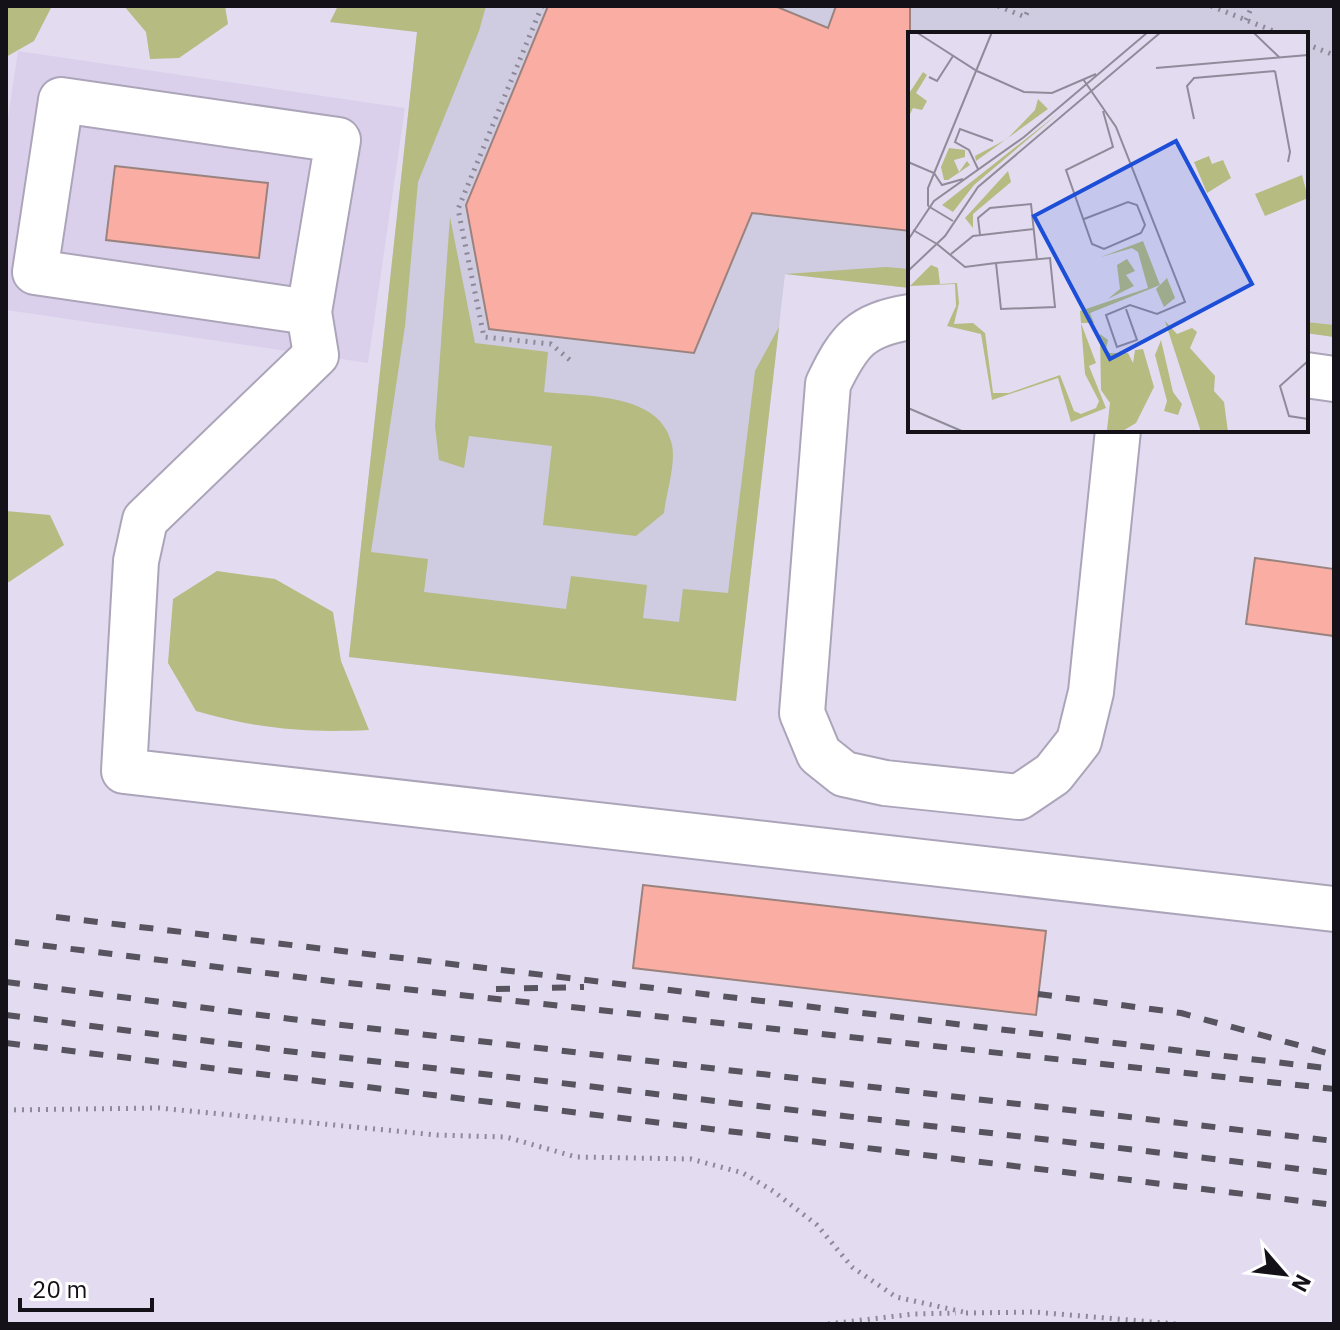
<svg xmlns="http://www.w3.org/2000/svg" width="1340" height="1330" viewBox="0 0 1340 1330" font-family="'IBM Plex Sans',sans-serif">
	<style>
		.commercial { fill: #cfcbe0 }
		.built { fill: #dad0ec }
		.green { fill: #b5bb81 }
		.building { fill: #faaea3; stroke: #9a837f; stroke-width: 2 }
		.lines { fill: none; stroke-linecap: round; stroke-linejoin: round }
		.minor-casing { stroke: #aca5b9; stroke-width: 48 }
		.path { stroke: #8e8998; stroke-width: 5; stroke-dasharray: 2 6; stroke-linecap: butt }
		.minor { stroke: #fff; stroke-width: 44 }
		.rail { stroke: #57535f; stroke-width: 6; stroke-dasharray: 14 14; stroke-linecap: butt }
		.inset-road { fill: none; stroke: #908b9a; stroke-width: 2 }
		.view { fill: #1d4ed8; fill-opacity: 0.15; stroke: #1d4ed8; stroke-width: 4 }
		.inset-edge { fill: none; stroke: #141118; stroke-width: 4 }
	</style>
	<rect width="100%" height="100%" fill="#e3dcf1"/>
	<polygon class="commercial" points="338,6 1334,6 1334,337 1306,333 1306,34 910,34 910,288 785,274 736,701 349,657 417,32 330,22"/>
	<polygon class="built" points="18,51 405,108 368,363 6,310 6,131"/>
	<g class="green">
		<polygon points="6,6 52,6 34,41 6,57"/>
		<polygon points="124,6 225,6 228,24 179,58 150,59 146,32"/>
		<polygon points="338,6 486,6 479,31 418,182 405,326 371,552 428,559 424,592 566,609 571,576 647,585 643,618 679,622 683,589 728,593 755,371 779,327 736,701 349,657 417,32 330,22"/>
		<path d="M 450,217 L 475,343 L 548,352 L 544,392 C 586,397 661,392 672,445 C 676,464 666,494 664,513 L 636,536 L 543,525 L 552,446 L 469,436 L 464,468 L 439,460 L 435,426 Z"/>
		<polygon points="886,267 910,269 910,288 785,274"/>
		<polygon points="1306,322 1334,325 1334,337 1306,333"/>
		<polygon points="6,511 50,515 64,545 9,582 6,582"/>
		<path d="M 217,571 L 275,579 L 333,612 L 341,661 L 369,730 C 306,733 257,729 196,711 L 168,663 L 173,599 Z"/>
	</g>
	<g class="building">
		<polygon points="548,6 775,6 828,28 836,6 910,6 910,231 752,213 694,353 489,329 466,205"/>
		<polygon points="115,166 268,183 259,258 106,240"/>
		<polygon points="1255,558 1334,569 1334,636 1246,624"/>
		<polygon points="643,885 1046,931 1036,1015 633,968"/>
	</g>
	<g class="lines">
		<defs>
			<g id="minor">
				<polyline points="309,312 35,272 61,100 338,140 309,312 316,355 145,520 136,561 124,771 1334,909"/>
				<path d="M 910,317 C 861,325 849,340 828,384 L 802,713 L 819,754 L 844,774 L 885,783 L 1019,797 L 1053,774 L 1079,741 L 1091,692 L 1118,430"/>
				<polyline points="1306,375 1334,379"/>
			</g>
		</defs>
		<use href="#minor" class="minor-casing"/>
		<g class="path">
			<polyline points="542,6 458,209 484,337 551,344 571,361"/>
			<polyline points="998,6 1025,17 1030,6"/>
			<polyline points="1211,6 1281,34"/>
			<polyline points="1246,20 1252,6"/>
			<polyline points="1306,44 1334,55"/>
			<polyline points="6,1110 159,1108 437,1135 506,1137 576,1157 691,1159 743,1173 773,1191 817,1225 852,1267 896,1297 968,1313"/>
			<polyline points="966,1313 1034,1312 1177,1324"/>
			<polyline points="828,1324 914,1314 956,1313"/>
		</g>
		<use href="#minor" class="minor"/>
		<g class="rail">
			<polyline points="56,917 1334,1069"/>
			<polyline points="15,942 339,982 1334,1089"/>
			<polyline points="6,982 291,1019 1334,1141"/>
			<polyline points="496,989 584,987"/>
			<polyline points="1038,994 1181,1013 1334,1055"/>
			<polyline points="6,1015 286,1051 1334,1173"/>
			<polyline points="6,1043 1334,1205"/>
		</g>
	</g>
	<g transform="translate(908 32)">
		<rect width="400" height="400" fill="#e3dcf1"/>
		<path d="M 15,40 L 19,43 L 8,61 L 19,69 L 14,78 L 5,76 L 0,86 L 0,63 ZM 130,67 L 140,77 L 68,129 L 67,124 L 99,107 L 127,78 ZM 152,80 L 66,153 L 45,180 L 34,173 ZM 41,116 L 57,118 L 57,125 L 46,128 L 51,140 L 59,129 L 62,133 L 40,148 L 36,148 L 33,135 ZM 301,124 L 304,132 L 315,128 L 323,146 L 299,161 L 286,130 ZM 100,139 L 103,150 L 65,182 L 65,196 L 57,186 ZM 394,143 L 400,166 L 357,184 L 347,162 ZM 235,209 L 252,253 L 182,281 L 186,291 L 173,291 L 188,331 L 181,334 L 198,376 L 163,390 L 150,346 L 84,368 L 73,302 L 39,294 L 48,274 L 47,252 L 2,254 L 23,233 L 30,236 L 32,252 L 49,251 L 51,271 L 46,292 L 65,291 L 77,301 L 85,361 L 101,361 L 152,343 L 166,379 L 173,382 L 188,376 L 191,369 L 177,342 L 172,279 L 240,256 L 230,220 L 224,216 L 193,225 ZM 219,227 L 227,239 L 218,243 L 226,254 L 200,267 L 212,257 L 209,233 ZM 259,246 L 267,266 L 256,275 L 248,257 ZM 257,289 L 269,302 L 284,296 L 289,300 L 282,316 L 307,344 L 306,359 L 316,370 L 320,400 L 293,400 ZM 192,302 L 200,308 L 197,321 L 220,321 L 225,331 L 227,318 L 235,317 L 246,355 L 228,391 L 213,400 L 199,398 L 202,371 L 193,358 ZM 253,308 L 265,360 L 274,372 L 270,383 L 256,379 L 259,369 L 247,323 Z" fill="#b5bb81"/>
		<path class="inset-road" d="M 8,0 L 69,39 L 116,60 L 144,61 L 188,42M 345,0 L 372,26M 248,36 L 400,23M 367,39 L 382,120 L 380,130M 21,45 L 29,49 L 45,24M 175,47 L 208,95 L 277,270 L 249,282 L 222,273 L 198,283 L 209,315 L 229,308 L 218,277M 286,87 L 279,54 L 286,46 L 367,39M 0,130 L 26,141 L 34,153 L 55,147M 70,137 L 61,118 L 47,110 L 52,97 L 85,109M 20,174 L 20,156 L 84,0M 20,174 L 45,189M 176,187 L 220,170 L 229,173 L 237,193 L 233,201 L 196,217 L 184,212 L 158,138 L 205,115 L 195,79M 5,198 L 29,212M 72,203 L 70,186 L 82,176 L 123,172 L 129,228M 0,208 L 26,169 L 116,105 L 240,0M 29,212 L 57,235 L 80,232 L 88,231 L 142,226 L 147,275 L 93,277 L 88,231M 43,222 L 65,204 L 126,197M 0,239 L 37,204 L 70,155 L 253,0M 400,329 L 372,354 L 381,384 L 400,387M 0,376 L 56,400"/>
		<path class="view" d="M 268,109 L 344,252 L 202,327 L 126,184 Z"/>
		<rect width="400" height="400" class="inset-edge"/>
	</g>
	<rect width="1340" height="1330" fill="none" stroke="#141118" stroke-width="16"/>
	<g transform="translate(1284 1274) rotate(118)" stroke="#ffffff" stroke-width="6" paint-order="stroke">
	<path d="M0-6L14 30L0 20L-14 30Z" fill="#141118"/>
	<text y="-12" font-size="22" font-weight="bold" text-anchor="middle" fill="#141118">N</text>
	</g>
	<path d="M20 1298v12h132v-12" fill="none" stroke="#141118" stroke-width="4"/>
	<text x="32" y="1298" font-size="24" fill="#141118" stroke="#ffffff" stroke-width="6" paint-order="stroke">20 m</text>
</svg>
